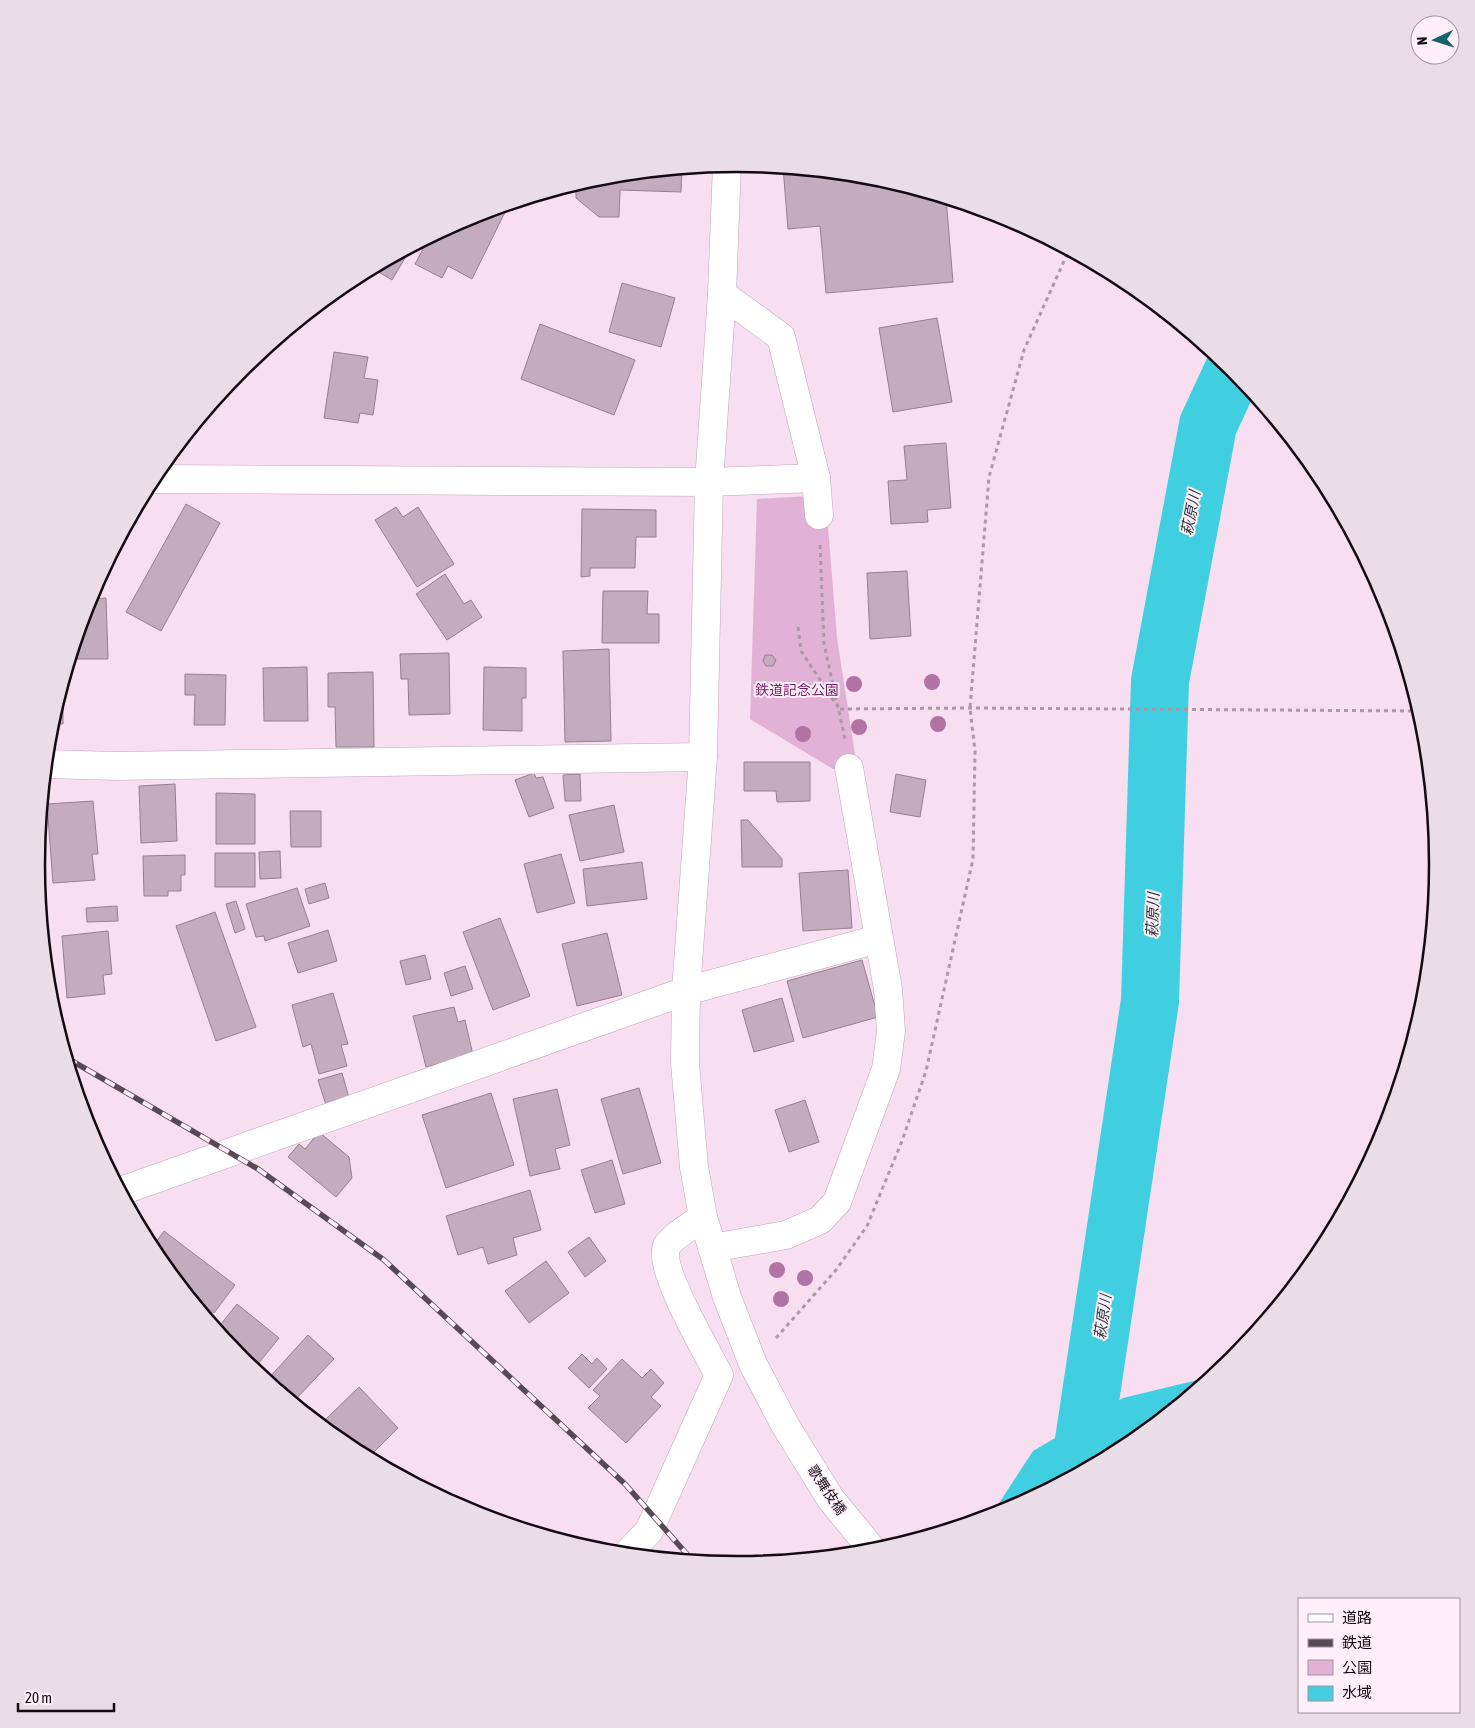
<svg xmlns="http://www.w3.org/2000/svg" width="1475" height="1728" viewBox="0 0 1475 1728" font-family="'Asap Condensed','Noto Sans JP',sans-serif">
	<style>
		.green { fill: #e2b2d6 }
		.water { fill: #40cfe1 }
		.lines { fill: none; stroke-linecap: round; stroke-linejoin: round }
		.river { stroke: #40cfe1; stroke-width: 58 }
		.building { fill: #c3acbd; stroke: #968090 }
		.minor-casing { stroke: #bea7b8; stroke-width: 29 }
		.path { stroke: #ac99a7; stroke-width: 3; stroke-dasharray: 4 4; stroke-linecap: butt }
		.minor { stroke: #fff; stroke-width: 28 }
		.rail-casing { stroke: #574a54; stroke-width: 5.5 }
		.rail { stroke: #feeffa; stroke-width: 4; stroke-dasharray: 11; stroke-linecap: butt }
		.tree { fill: #b073a4 }
		.labels { text-anchor: middle; stroke-width: 4; stroke-linejoin: round; paint-order: stroke }
		.park-label { font-size: 14px; fill: #751b66; stroke: #feeffa }
		.street-label { font-size: 14px; fill: #130b11; stroke: #feeffa }
		.water-label { font-size: 15px; font-style: italic; fill: #1d3437; stroke: #feeffa }
		.rim { fill: none; stroke: #130b11; stroke-width: 2.5 }
	</style>
	<rect width="100%" height="100%" fill="#f7def0"/>
	<polygon class="green" points="808,496 827,514 837,638 857,767 833,769 750,719 757,499"/>
	<polygon class="water" points="1214,1376 1127,1447 1006,1512 990,1517 1033,1451 1123,1398"/>
	<g class="lines">
		<polyline class="river" points="1080,1467 1150,1001 1160,681 1208,425 1234,369"/>
	</g>
	<g class="building">
		<polygon points="783,167 875,176 946,198 953,282 826,293 820,226 788,229"/>
		<polygon points="682,168 681,192 620,190 619,217 599,217 576,198 576,188 568,188 601,176"/>
		<polygon points="509,204 472,279 448,266 442,278 415,264 429,238 469,216"/>
		<polygon points="398,254 405,258 392,280 372,268"/>
		<polygon points="622,283 675,298 661,347 609,332"/>
		<polygon points="937,318 952,402 893,412 879,328"/>
		<polygon points="540,324 635,360 614,415 521,379"/>
		<polygon points="334,352 368,357 364,378 378,380 373,415 360,413 358,423 324,418"/>
		<polygon points="946,443 951,508 927,510 928,522 891,524 888,481 907,480 904,446"/>
		<polygon points="186,504 220,523 161,631 126,612"/>
		<polygon points="396,507 403,517 418,507 454,564 417,587 375,520"/>
		<polygon points="582,509 656,510 656,537 636,537 635,568 590,568 590,576 581,577"/>
		<polygon points="907,571 911,636 870,639 867,573"/>
		<polygon points="445,574 464,604 471,600 482,617 447,640 416,594"/>
		<polygon points="603,591 648,591 647,614 659,614 659,643 602,643"/>
		<polygon points="106,598 108,659 70,659 89,599"/>
		<polygon points="609,649 611,741 565,742 563,651"/>
		<polygon points="449,653 450,714 409,715 408,679 401,679 400,654"/>
		<polygon points="765,655 772,655 776,660 773,666 766,666 763,661"/>
		<polygon points="307,667 308,721 264,721 263,668"/>
		<polygon points="484,667 526,668 526,698 522,698 522,731 483,730"/>
		<polygon points="373,672 374,747 336,747 335,707 328,707 328,673"/>
		<polygon points="185,674 226,675 225,725 194,725 195,695 185,695"/>
		<polygon points="63,682 63,724 51,724"/>
		<polygon points="744,762 810,762 810,801 777,802 776,791 744,791"/>
		<polygon points="534,773 536,778 543,777 554,808 529,817 515,780"/>
		<polygon points="580,774 581,801 565,801 563,775"/>
		<polygon points="896,774 926,780 920,817 890,812"/>
		<polygon points="175,784 177,841 141,843 139,786"/>
		<polygon points="216,793 255,794 255,844 216,844"/>
		<polygon points="93,801 98,854 92,854 95,880 53,883 47,804"/>
		<polygon points="614,805 624,852 580,861 569,815"/>
		<polygon points="290,811 321,811 321,847 291,847"/>
		<polygon points="741,820 748,820 782,859 782,867 742,867"/>
		<polygon points="280,851 281,878 260,879 259,852"/>
		<rect x="215" y="853" width="40" height="34"/>
		<polygon points="561,854 575,903 537,913 524,864"/>
		<polygon points="185,855 185,875 181,875 181,891 168,891 168,896 144,896 143,856"/>
		<polygon points="642,862 647,899 587,906 583,869"/>
		<polygon points="848,870 852,928 803,931 799,873"/>
		<polygon points="325,883 329,898 309,904 305,889"/>
		<polygon points="297,888 310,926 265,941 264,936 256,937 246,904"/>
		<polygon points="236,901 245,929 235,933 226,904"/>
		<polygon points="117,906 118,921 87,922 86,908"/>
		<polygon points="215,912 256,1027 216,1041 176,926"/>
		<polygon points="500,918 530,996 493,1010 463,932"/>
		<polygon points="328,930 337,961 298,973 288,943"/>
		<polygon points="108,931 112,974 103,975 105,994 67,998 62,936"/>
		<polygon points="607,933 622,995 577,1006 562,944"/>
		<polygon points="425,955 431,979 406,985 400,961"/>
		<polygon points="862,960 878,1017 803,1038 787,981"/>
		<polygon points="465,966 473,989 451,996 444,973"/>
		<polygon points="333,993 348,1044 341,1045 347,1066 319,1074 311,1044 303,1047 292,1005"/>
		<polygon points="782,998 794,1041 754,1052 742,1010"/>
		<polygon points="454,1007 458,1022 465,1020 473,1055 426,1067 413,1016"/>
		<polygon points="342,1073 349,1098 326,1105 318,1080"/>
		<polygon points="639,1088 661,1163 623,1174 601,1099"/>
		<polygon points="557,1089 570,1145 555,1149 560,1169 530,1176 513,1099"/>
		<polygon points="491,1093 514,1165 446,1188 422,1115"/>
		<polygon points="805,1100 819,1142 789,1152 775,1110"/>
		<polygon points="319,1132 349,1157 352,1178 336,1197 288,1157 299,1144 305,1149"/>
		<polygon points="612,1160 625,1204 595,1213 581,1170"/>
		<polygon points="530,1190 541,1230 513,1238 517,1255 488,1264 483,1247 458,1255 446,1216"/>
		<polygon points="164,1231 235,1285 214,1313 185,1291 154,1253 152,1248"/>
		<polygon points="589,1237 606,1261 585,1277 568,1252"/>
		<polygon points="546,1261 569,1293 529,1323 505,1291"/>
		<polygon points="237,1304 279,1338 258,1364 217,1329"/>
		<polygon points="308,1335 334,1359 293,1402 268,1379"/>
		<polygon points="582,1354 592,1364 597,1358 607,1369 589,1388 568,1368"/>
		<polygon points="622,1359 642,1378 651,1369 664,1383 651,1397 661,1406 626,1443 588,1408 600,1396 593,1390"/>
		<polygon points="359,1387 398,1428 368,1458 355,1451 325,1420"/>
	</g>
	<g class="lines">
		<defs>
			<g id="minor">
				<polyline points="727,164 722,294 709,482 703,757 686,991 685,1063 694,1167 703,1217 727,1297 753,1364 785,1425 830,1498 874,1552"/>
				<polyline points="722,294 781,337 816,478 819,515"/>
				<polyline points="152,479 709,482 816,478"/>
				<polyline points="46,764 116,766 703,757"/>
				<polyline points="121,1191 686,991 878,939"/>
				<polyline points="712,1248 786,1235 820,1220 837,1202 886,1069 891,1031 888,989 849,768"/>
				<path d="M 627,1554 L 649,1531 L 719,1375 C 707,1352 657,1267 667,1246 C 671,1238 695,1223 703,1217"/>
			</g>
		</defs>
		<use href="#minor" class="minor-casing"/>
		<g class="path">
			<polyline points="820,545 824,644 845,739"/>
			<polyline points="798,627 801,651 838,707"/>
			<polyline points="840,709 970,708 1420,711"/>
			<polyline points="776,1338 836,1270 867,1226 902,1141 926,1071 973,859 975,751 970,708 989,477 1024,350 1069,250"/>
		</g>
		<use href="#minor" class="minor"/>
		<defs>
			<polyline id="rail" points="67,1058 258,1169 384,1260 625,1484 693,1561"/>
		</defs>
		<use href="#rail" class="rail-casing"/>
		<use href="#rail" class="rail"/>
	</g>
	<g class="tree">
		<circle cx="932" cy="682" r="8"/>
		<circle cx="854" cy="684" r="8"/>
		<circle cx="938" cy="724" r="8"/>
		<circle cx="859" cy="727" r="8"/>
		<circle cx="803" cy="734" r="8"/>
		<circle cx="777" cy="1270" r="8"/>
		<circle cx="805" cy="1278" r="8"/>
		<circle cx="781" cy="1299" r="8"/>
	</g>
	<g class="labels">
		<g class="park-label">
			<text x="797" y="695">鉄道記念公園</text>
		</g>
		<g class="street-label">
			<text transform="translate(827 1490) rotate(56)" y="5">歌舞伎橋</text>
		</g>
		<g class="water-label">
			<text transform="translate(1191 513) rotate(-79)" y="5">萩原川</text>
			<text transform="translate(1153 915) rotate(-88)" y="5">萩原川</text>
			<text transform="translate(1103 1317) rotate(-82)" y="5">萩原川</text>
		</g>
	</g>
	<path d="M0 0H1475V1728H0ZM45 864a692 692 0 1 1 1384 0a692 692 0 1 1-1384 0Z" fill="#ebdde7" fill-rule="evenodd"/>
	<path class="rim" d="M45 864a692 692 0 1 1 1384 0a692 692 0 1 1-1384 0Z"/>
	<rect x="1298" y="1598" width="162" height="115" fill="#feeffa" stroke="#a0949d"/>
	<rect x="1308" y="1614" width="25" height="8" fill="#ffffff" stroke="#a0949d"/>
	<text x="1342" y="1623" font-size="15" fill="#130b11">道路</text>
	<rect x="1308" y="1639" width="25" height="8" fill="#574a54" stroke="#a0949d"/>
	<text x="1342" y="1648" font-size="15" fill="#130b11">鉄道</text>
	<rect x="1308" y="1660" width="25" height="15" fill="#e2b2d6" stroke="#a0949d"/>
	<text x="1342" y="1673" font-size="15" fill="#130b11">公園</text>
	<rect x="1308" y="1686" width="25" height="15" fill="#40cfe1" stroke="#a0949d"/>
	<text x="1342" y="1698" font-size="15" fill="#130b11">水域</text>
	<g transform="translate(1435 40) rotate(266)"><circle r="24" fill="#feeffa" stroke="#a0949d"/>
	<path d="M0-4L9 19L0 12L-9 19Z" fill="#14626c"/>
	<text y="-8" font-size="14" font-weight="bold" text-anchor="middle" fill="#130b11">N</text>
	</g>
	<path d="M18 1703v8h96v-8" fill="none" stroke="#130b11" stroke-width="2.5"/>
	<text x="25" y="1703" font-size="15" fill="#130b11" stroke="#feeffa" stroke-width="4" paint-order="stroke">20 m</text>
</svg>
